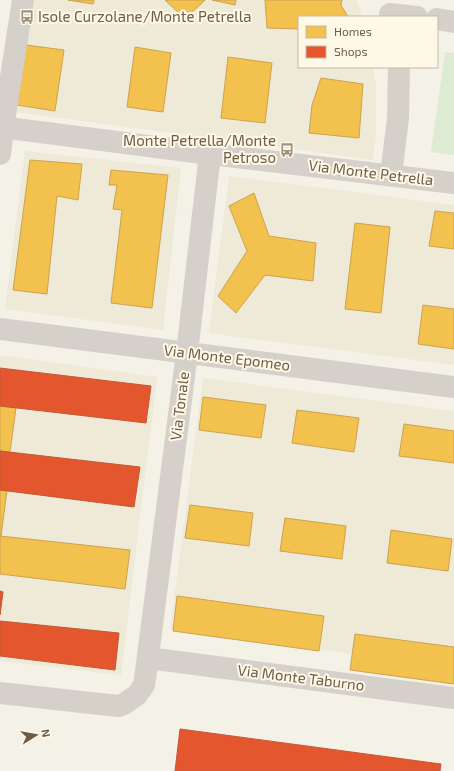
<svg xmlns="http://www.w3.org/2000/svg" width="454" height="771" viewBox="0 0 454 771" font-family="'Exo 2',sans-serif">
	<style>
		.residential { fill: #efe9d7 }
		.green { fill: #ddebd2 }
		.homes { fill: #f2c14e; stroke: #cba34d }
		.shops { fill: #e4572e; stroke: #c15936 }
		.lines { fill: none; stroke-linecap: round; stroke-linejoin: round }
		.street { stroke: #d6d0ca; stroke-width: 22 }
		.secondary { stroke: #d6d0ca; stroke-width: 22 }
		.labels { text-anchor: middle; stroke-width: 4; stroke-linejoin: round; paint-order: stroke }
		.poi-label { font-size: 15px; fill: #6f5d4a; stroke: #fef8e6; text-anchor: start }
		.street-label { font-size: 15px; fill: #6f5d4a; stroke: #fef8e6 }
	</style>
	<rect width="100%" height="100%" fill="#f4f1e7"/>
	<g class="residential">
		<polygon points="30,0 357,0 362,17 299,17 299,67 373,67 376,85 376,134 373,160 14,112"/>
		<polygon points="25,151 181,168 163,330 5,309"/>
		<polygon points="229,176 454,205 454,365 209,333"/>
		<polygon points="0,355 157,377 121,675 0,661"/>
		<polygon points="203,378 454,411 454,668 170,629"/>
	</g>
	<polygon class="green" points="445,52 454,53 454,155 431,152"/>
	<g class="homes">
		<polygon points="68,0 94,0 93,4"/>
		<polygon points="165,0 205,0 185,19"/>
		<polygon points="212,0 236,0 235,5"/>
		<polygon points="265,0 342,0 341,5 348,17 299,17 299,29 267,28"/>
		<polygon points="26,45 64,50 55,111 17,105"/>
		<polygon points="135,47 171,53 163,112 127,107"/>
		<polygon points="228,57 272,63 265,123 221,118"/>
		<polygon points="321,78 363,84 359,138 309,133 312,105"/>
		<polygon points="30,160 82,164 78,200 57,196 47,294 13,290"/>
		<polygon points="111,170 168,175 152,308 111,303 122,210 113,209 117,185 109,185"/>
		<polygon points="254,193 269,236 316,243 313,281 265,275 236,313 218,296 247,251 229,206"/>
		<polygon points="435,211 454,213 454,249 429,246"/>
		<polygon points="355,223 390,227 381,313 345,309"/>
		<polygon points="423,305 454,309 454,349 418,344"/>
		<polygon points="203,397 266,405 261,438 199,430"/>
		<polygon points="0,406 16,408 10,452 0,451"/>
		<polygon points="297,410 359,418 354,452 292,443"/>
		<polygon points="404,424 454,431 454,463 399,456"/>
		<polygon points="0,490 7,491 1,536 0,536"/>
		<polygon points="190,505 253,513 249,546 185,538"/>
		<polygon points="285,518 346,526 342,559 280,551"/>
		<polygon points="391,530 452,539 448,571 387,563"/>
		<polygon points="0,536 130,550 125,589 0,574"/>
		<polygon points="177,596 324,616 319,651 173,631"/>
		<polygon points="355,634 454,647 454,684 350,670"/>
	</g>
	<g class="shops">
		<polygon points="0,368 151,386 146,423 0,406"/>
		<polygon points="0,451 140,467 134,507 0,490"/>
		<polygon points="0,591 3,592 0,615"/>
		<polygon points="0,621 119,633 115,670 0,656"/>
		<polygon points="180,729 441,764 440,771 175,771"/>
	</g>
	<g class="lines">
		<g class="street">
			<polyline points="390,14 417,17"/>
			<polyline points="437,19 454,22"/>
			<polyline points="0,127 210,154 454,183"/>
			<polyline points="391,175 398,118 399,67"/>
			<polyline points="0,329 454,387"/>
			<polyline points="148,658 454,698"/>
			<polyline points="0,693 118,706 124,704 137,695 144,685 145,679 187,353 210,154"/>
		</g>
		<polyline class="secondary" points="0,154 3,128 23,0"/>
	</g>
	<defs>
		<symbol id="bus-bare" viewBox="-9 -9 18 18"><path d="M-5-6H5V4H4V6H2V4H-2V6H-4V4H-5ZM-3.5-4V0h7V-4ZM-3.5 1.2v1.5H-2V1.2ZM2 1.2v1.5H3.5V1.2Z" fill="#9e9181" stroke="#fef8e6" stroke-width="2.5" paint-order="stroke"/></symbol>
	</defs>
	<g fill-rule="evenodd">
		<use href="#bus-bare" x="17" y="7" width="20" height="20"/>
		<use href="#bus-bare" x="277" y="140" width="20" height="20"/>
	</g>
	<g class="labels">
		<g class="poi-label">
			<text x="38" y="22">Isole Curzolane/Monte Petrella</text>
			<text x="276" y="146" text-anchor="end">Monte Petrella/Monte<tspan x="276" dy="17">Petroso</tspan></text>
		</g>
		<g class="street-label">
			<text transform="translate(371 173) rotate(7)" y="5">Via Monte Petrella</text>
			<text transform="translate(227 358) rotate(7)" y="5">Via Monte Epomeo</text>
			<text transform="translate(180 406) rotate(-83)" y="5">Via Tonale</text>
			<text transform="translate(301 678) rotate(7)" y="5">Via Monte Taburno</text>
		</g>
	</g>
	<rect x="298" y="16" width="140" height="52" fill="#fef8e6" stroke="#c5baa8"/>
	<rect x="306" y="26" width="20" height="12" fill="#f2c14e" stroke="#c5baa8"/>
	<text x="334" y="36" font-size="12" fill="#6f5d4a">Homes</text>
	<rect x="306" y="46" width="20" height="12" fill="#e4572e" stroke="#c5baa8"/>
	<text x="334" y="56" font-size="12" fill="#6f5d4a">Shops</text>
	<g transform="translate(36 735) rotate(79)" stroke="#fef8e6" stroke-width="3" paint-order="stroke">
	<path d="M0-3L7 15L0 10L-7 15Z" fill="#6f5d4a"/>
	<text y="-6" font-size="11" font-weight="bold" text-anchor="middle" fill="#6f5d4a">N</text>
	</g>
</svg>
